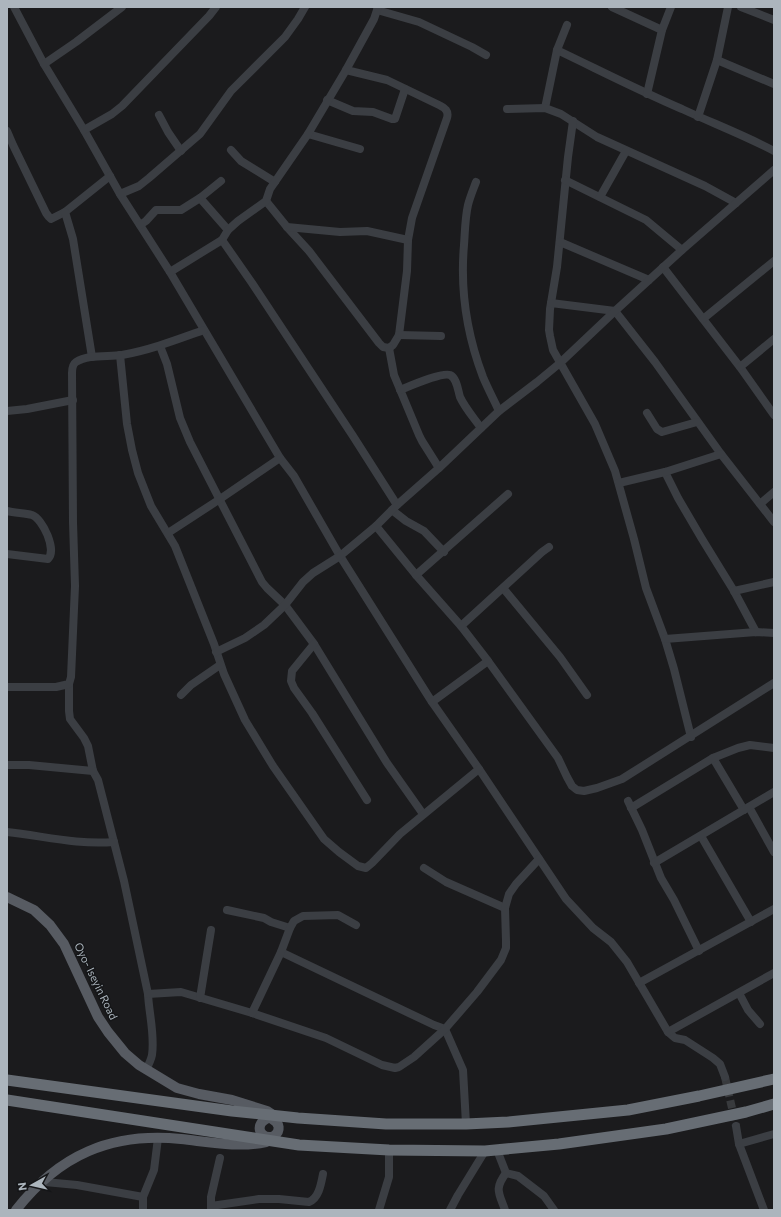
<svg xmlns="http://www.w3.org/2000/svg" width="781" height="1217" viewBox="0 0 781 1217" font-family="Commissioner,sans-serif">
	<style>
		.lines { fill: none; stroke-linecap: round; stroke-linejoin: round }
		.minor-tunnel { stroke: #383a3d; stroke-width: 8; stroke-dasharray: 8 4; stroke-linecap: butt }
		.minor { stroke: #3b3e43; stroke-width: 8 }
		.major { stroke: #575b62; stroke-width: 10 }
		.highway { stroke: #676d74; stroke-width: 11 }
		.labels { text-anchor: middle; stroke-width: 3; stroke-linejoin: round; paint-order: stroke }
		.street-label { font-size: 11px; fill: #acb5bd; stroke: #151618 }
	</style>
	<rect width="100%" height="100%" fill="#1b1b1d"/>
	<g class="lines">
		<polyline class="minor-tunnel" points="725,1077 736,1126"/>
		<g class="minor">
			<polyline points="14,7 44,64 84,130 120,194 170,272 280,458 294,476 340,556 432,702 479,769 566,899 593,928 611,942 627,962 668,1032 675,1038 685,1040 713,1058 720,1064 725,1077"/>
			<polyline points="612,7 662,30"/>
			<polyline points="741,7 774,20"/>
			<polyline points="377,10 419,22 472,47 486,55"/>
			<path d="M 557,50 C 599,70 640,91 682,109 C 712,123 744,135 774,151"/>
			<polyline points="717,60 774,84"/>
			<polyline points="44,64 76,42 122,7"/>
			<path d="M 346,70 L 387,80 L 439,105 C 445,108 449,111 447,118 L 412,218 L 408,240 L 407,271 L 399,335 L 393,345 L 389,348"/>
			<polyline points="647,94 662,30 671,7"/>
			<polyline points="327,100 353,111 373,112 392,119 395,119 405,89"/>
			<polyline points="545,108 557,50 567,25"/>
			<polyline points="507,109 545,108 561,114 597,137 705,186 736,203"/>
			<polyline points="159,115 168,132 181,151"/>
			<polyline points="698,117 717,60 728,7"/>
			<polyline points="573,121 568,157 557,267 550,309 549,330 550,336 553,350 595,424 615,471 634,539 646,588 665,639 674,669 691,737"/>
			<polyline points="84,130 112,114 122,106 209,16 216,7"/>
			<polyline points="7,131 13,145 46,213 49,217 51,219 65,212 110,176"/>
			<polyline points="308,134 360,149"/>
			<polyline points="231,150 241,161 275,182"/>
			<polyline points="565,180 646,220 682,250"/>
			<path d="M 476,182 C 473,190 470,197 468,205 C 465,218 465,232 464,245 C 460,291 467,335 483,377 C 488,389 494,400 499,411"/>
			<polyline points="120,194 139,186 149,178 200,134 231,91 285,37 298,19 305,7"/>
			<polyline points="600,197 626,151"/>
			<polyline points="200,198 228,230"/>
			<polyline points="266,201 287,227 309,251 379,343 383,347 389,348"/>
			<polyline points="65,212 73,239 92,357"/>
			<polyline points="140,225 146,221 156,210 181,210 200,198 221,181"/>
			<polyline points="287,227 340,232 367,231 408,240"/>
			<polyline points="222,240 252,283 353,436 397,505"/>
			<polyline points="560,242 649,280"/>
			<polyline points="663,267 740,367 774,415"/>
			<polyline points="170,272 222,240 228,230 238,221 266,201 270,189 308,134 346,70 374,19 378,7"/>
			<polyline points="551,303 615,311 655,362 721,454 774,522"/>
			<polyline points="703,319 774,261"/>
			<polyline points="399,335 441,336"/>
			<polyline points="160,346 167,364 180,418 190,442 262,582 267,588 285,605 314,644 387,763 423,814"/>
			<polyline points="389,348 394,375 419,435 422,441 439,468"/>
			<polyline points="120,355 127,424 132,450 138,473 151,506 175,546 214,644 224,674 245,720 273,766 324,839 339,852 358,866 366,868 372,863 400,834 479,769"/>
			<polyline points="740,367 774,339"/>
			<path d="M 400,390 C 410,386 442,372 450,375 C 457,378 458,391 460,397 C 465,408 474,418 481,428"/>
			<polyline points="7,411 27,409 73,400"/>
			<polyline points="647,413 657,429 662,432 697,422"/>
			<polyline points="665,472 678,498 702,539 734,591 756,632"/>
			<polyline points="619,483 665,472 721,454"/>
			<polyline points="760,504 774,492"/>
			<polyline points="392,510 406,521 424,531 444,552"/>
			<path d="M 7,511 C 15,513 25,513 32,515 C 43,519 57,550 48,559 L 7,554"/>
			<polyline points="376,526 416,575 461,626 488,661 558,758 567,777 572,786 577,790 584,791 597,788 622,779 774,683"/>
			<polyline points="168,533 220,499 280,458"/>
			<polyline points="416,575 508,494"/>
			<polyline points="503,588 560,657 587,695"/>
			<polyline points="734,591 774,582"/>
			<polyline points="461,626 542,552 549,547"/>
			<polyline points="665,639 756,632 774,633"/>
			<polyline points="314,644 292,671 291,681 294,688 312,713 367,800"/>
			<polyline points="216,652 245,638 264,625 285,605 303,582 313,573 340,556 376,526 397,505 439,468 499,411 537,382 560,363 615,311 682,250 774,170"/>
			<path d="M 69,684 L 69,711 L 70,719 L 84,738 L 88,746 L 93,771 L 98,780 L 124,881 L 148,994 C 149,1014 155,1035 152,1055 C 151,1060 148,1066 146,1070"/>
			<path d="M 7,687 L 56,687 L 69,684 L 71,677 L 75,586 L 73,522 L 72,373 C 72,369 73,364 76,362 C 88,354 108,357 122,355 C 150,350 176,340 204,330"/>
			<polyline points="181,695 191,685 220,665"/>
			<polyline points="432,702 488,661"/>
			<polyline points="713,758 744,810"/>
			<polyline points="7,765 29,765 93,771"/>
			<polyline points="628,801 642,830 661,878 674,900 699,951"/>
			<polyline points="749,807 774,852"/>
			<polyline points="631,808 713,758 738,748 750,745 774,748"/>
			<path d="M 7,832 C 44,836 76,845 114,842"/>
			<polyline points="701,836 751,922"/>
			<polyline points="654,863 774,792"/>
			<polyline points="424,868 446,882 505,908"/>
			<polyline points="227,910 264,918 271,922 290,928"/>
			<polyline points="281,952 434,1025 445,1029 463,1070 466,1124"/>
			<polyline points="639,983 774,909"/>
			<polyline points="739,993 748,1010 760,1024"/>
			<polyline points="148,994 181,992 252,1013 326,1038 382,1065 395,1068 399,1067 414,1057 445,1029 477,992 501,960 506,948 506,941 505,908 509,894 516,884 539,859"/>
			<polyline points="200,998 211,930"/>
			<polyline points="252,1013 281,952 290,928 294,921 303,916 338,915 356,925"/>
			<polyline points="668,1032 774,973"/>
			<polyline points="736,1126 739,1144 764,1210"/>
			<polyline points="739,1144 774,1134"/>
			<polyline points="497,1150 506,1173 518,1176 544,1196 554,1210"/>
			<polyline points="45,1182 77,1185 143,1197"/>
			<path d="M 211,1206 L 259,1199 L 279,1199 L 309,1202 C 319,1198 321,1184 323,1174"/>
			<polyline points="143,1210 143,1197 154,1170 158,1138"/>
			<polyline points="211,1210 211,1197 220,1158"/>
			<polyline points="379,1210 389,1177 389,1150"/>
			<polyline points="450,1210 458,1195 485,1151"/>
			<path d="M 505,1210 C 499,1193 494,1189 506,1173"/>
		</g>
		<g class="major">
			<polyline points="7,897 34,910 50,925 64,944 98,1017 108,1032 125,1053 139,1065 177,1088 199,1094 232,1100 267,1111 273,1115 277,1122"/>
			<path d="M 272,1119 C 280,1123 281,1131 274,1136 C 265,1140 255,1131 262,1122 C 265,1119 270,1117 273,1115"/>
			<path d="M 16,1210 C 59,1155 111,1132 181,1139 C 209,1142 239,1148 266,1142"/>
		</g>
		<g class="highway">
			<polyline points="7,1080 232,1111 298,1118 386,1124 466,1124 508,1122 628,1110 699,1096 774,1079"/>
			<polyline points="7,1100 299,1145 389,1150 485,1151 559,1144 666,1129 746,1112 774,1104"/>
		</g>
	</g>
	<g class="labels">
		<g class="street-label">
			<text transform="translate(96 981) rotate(64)" y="4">Oyo- Iseyin Road</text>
		</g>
	</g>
	<rect width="781" height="1217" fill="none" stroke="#acb5bd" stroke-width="16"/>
	<g transform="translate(32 1185) rotate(262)" stroke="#151618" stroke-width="3" paint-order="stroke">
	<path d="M0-3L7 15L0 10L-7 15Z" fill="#acb5bd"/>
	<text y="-6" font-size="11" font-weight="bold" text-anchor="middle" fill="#acb5bd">N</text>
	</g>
</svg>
